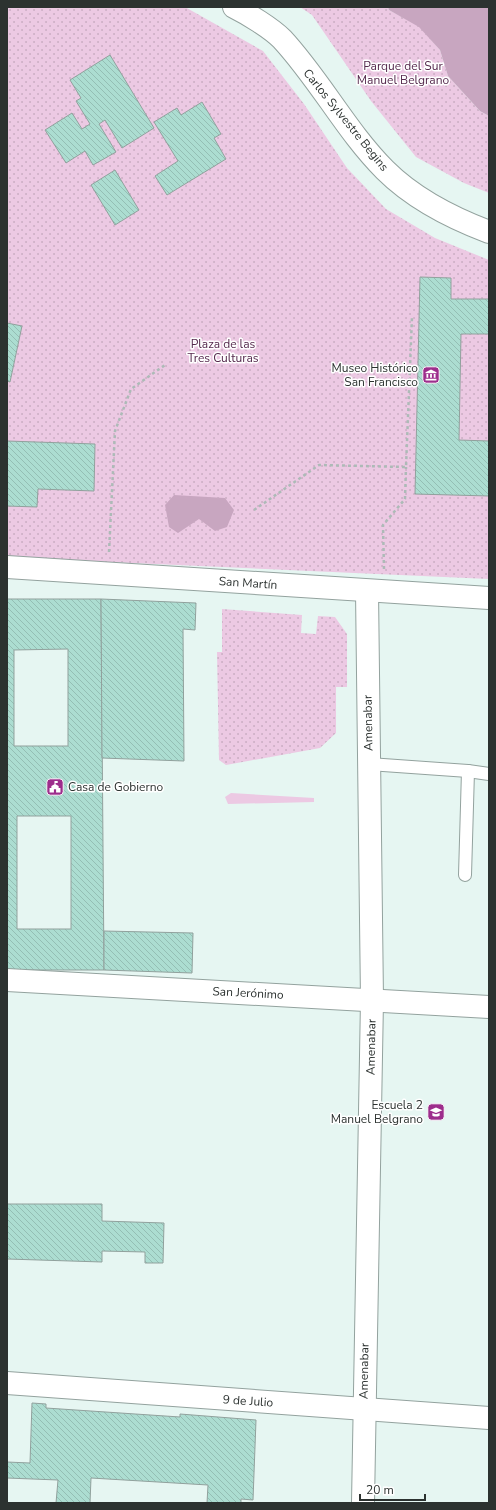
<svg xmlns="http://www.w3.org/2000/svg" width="496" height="1510" viewBox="0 0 496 1510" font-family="'Nunito Sans',sans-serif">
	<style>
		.grass { fill: #ecc9e3 }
		.park { fill: url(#park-dots) }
		.water { fill: #c8a6c0 }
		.building { fill: url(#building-back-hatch); stroke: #91a19d; fill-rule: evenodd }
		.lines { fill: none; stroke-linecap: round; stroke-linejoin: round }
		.service-casing { stroke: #93a29e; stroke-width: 14 }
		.minor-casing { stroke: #93a29e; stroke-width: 24 }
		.secondary-casing { stroke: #93a29e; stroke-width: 24 }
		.path { stroke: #adbab7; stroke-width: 2.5; stroke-dasharray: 3 3; stroke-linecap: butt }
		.service { stroke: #fff; stroke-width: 12 }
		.minor { stroke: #fff; stroke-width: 22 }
		.secondary { stroke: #fff; stroke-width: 22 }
		.labels { text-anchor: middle; stroke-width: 3; stroke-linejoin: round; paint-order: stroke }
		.park-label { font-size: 12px; fill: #55294d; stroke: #fff }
		.street-label { font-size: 12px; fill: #2c3230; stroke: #fff }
		.poi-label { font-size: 12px; fill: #2c3230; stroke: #fff; text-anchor: end }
	</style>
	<defs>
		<pattern id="park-dots" width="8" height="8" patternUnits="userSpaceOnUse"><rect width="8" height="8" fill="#ecc9e3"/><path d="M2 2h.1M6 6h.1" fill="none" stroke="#cbadc3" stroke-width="1.8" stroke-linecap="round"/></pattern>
		<pattern id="building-back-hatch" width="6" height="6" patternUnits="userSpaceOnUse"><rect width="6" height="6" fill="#acddd1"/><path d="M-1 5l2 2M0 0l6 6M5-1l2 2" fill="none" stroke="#94beb4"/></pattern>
	</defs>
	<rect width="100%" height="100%" fill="#e6f6f2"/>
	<polygon class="grass" points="231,793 314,798 314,802 228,804 225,797"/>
	<g class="park">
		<polygon points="7,7 185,7 263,51 304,104 347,168 386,209 435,238 489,260 489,579 109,562 7,560"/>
		<polygon points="300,7 388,7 389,10 419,26 440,50 448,76 480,111 489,116 489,193 464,183 416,157 371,101 312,15"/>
		<polygon points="222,609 302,615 301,633 316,634 318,616 335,617 347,634 347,687 336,687 336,733 320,748 226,765 219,760 217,652 222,652"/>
	</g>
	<g class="water">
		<polygon points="388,7 489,7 489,116 480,111 448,76 440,50 419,27 389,10"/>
		<polygon points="174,495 225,498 234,510 227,527 215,531 199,519 178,533 169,527 165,505"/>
	</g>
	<g class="building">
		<polygon points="110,55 154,128 122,148 105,120 99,124 116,152 93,165 85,151 66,163 45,130 72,113 82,129 90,124 76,101 81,98 70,80"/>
		<polygon points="202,102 221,134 214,138 226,159 167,195 155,176 178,161 154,122 177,108 181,115"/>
		<polygon points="115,170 139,210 115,225 91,185"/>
		<polygon points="420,277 451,278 451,299 489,299 489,334 461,334 459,440 489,441 489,496 415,494"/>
		<polygon points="7,323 22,326 10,382 7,381"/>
		<polygon points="7,441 95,444 94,491 38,489 37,507 7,506"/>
		<path d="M 7,599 L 101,599 L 104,970 L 7,970 ZM 68,649 L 68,746 L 14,746 L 14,650 ZM 17,816 L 71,816 L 71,929 L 17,929 Z"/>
		<polygon points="101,599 196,603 195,630 183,629 184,761 102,758"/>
		<polygon points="104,931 193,933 192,973 104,970"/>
		<polygon points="7,1204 102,1204 102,1221 164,1223 163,1263 145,1263 145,1252 102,1251 102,1262 7,1259"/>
		<polygon points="32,1403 46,1404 46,1408 180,1417 180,1414 256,1420 253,1500 241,1499 241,1503 207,1503 208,1485 91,1478 90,1503 56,1503 58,1480 7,1478 7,1462 30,1463"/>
	</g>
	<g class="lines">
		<defs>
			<g id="service">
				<polyline points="369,764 468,771 489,774"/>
				<polyline points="465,875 468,771"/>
			</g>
			<g id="minor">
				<polyline points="7,567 489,598"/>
				<polyline points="7,980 489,1007"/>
				<polyline points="7,1383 489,1418"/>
				<polyline points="363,1503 372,1000 367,591"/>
			</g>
			<path id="secondary" d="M 234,7 C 248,14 271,28 282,39 C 320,80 346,131 385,170 C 414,199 452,218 489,232"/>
		</defs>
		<use href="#service" class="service-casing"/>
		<use href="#minor" class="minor-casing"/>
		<use href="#secondary" class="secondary-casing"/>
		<g class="path">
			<polyline points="254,510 319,465 406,467 412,317"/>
			<polyline points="109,552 115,431 131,389 165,365"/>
			<polyline points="384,569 383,525 405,499 406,467"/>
		</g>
		<use href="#service" class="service"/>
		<use href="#minor" class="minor"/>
		<use href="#secondary" class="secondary"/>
	</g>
	<defs>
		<symbol id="museum-square" viewBox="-11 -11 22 22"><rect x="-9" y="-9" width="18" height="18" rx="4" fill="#9d2d8c" stroke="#fff"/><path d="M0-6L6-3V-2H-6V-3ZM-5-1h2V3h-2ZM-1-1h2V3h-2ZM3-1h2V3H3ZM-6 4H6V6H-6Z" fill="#fff"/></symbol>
		<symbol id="civic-square" viewBox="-11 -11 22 22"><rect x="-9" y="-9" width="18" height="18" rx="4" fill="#9d2d8c" stroke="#fff"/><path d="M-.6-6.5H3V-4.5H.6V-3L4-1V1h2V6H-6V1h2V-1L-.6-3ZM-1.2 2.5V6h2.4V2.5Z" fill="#fff"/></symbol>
		<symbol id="school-square" viewBox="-11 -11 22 22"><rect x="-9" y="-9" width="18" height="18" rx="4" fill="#9d2d8c" stroke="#fff"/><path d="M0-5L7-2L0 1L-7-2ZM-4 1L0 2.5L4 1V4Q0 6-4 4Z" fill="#fff"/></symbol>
	</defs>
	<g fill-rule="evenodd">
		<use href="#museum-square" x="421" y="365" width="20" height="20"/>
		<use href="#civic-square" x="45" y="777" width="20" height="20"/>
		<use href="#school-square" x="426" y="1102" width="20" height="20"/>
	</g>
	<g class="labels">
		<g class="park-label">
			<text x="403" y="70">Parque del Sur<tspan x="403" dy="14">Manuel Belgrano</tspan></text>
			<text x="223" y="348">Plaza de las<tspan x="223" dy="14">Tres Culturas</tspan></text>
		</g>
		<g class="street-label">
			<text transform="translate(346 120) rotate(51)" y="4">Carlos Sylvestre Begins</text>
			<text transform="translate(248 583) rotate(4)" y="4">San Martín</text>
			<text transform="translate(368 723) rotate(-91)" y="4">Amenabar</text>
			<text transform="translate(248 993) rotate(3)" y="4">San Jerónimo</text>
			<text transform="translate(371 1047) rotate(-89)" y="4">Amenabar</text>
			<text transform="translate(364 1371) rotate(-89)" y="4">Amenabar</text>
			<text transform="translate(248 1401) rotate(4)" y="4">9 de Julio</text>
		</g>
		<g class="poi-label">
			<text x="418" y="372">Museo Histórico<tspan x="418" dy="14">San Francisco</tspan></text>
			<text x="68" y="791" text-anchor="start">Casa de Gobierno</text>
			<text x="423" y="1109">Escuela 2<tspan x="423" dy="14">Manuel Belgrano</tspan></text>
		</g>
	</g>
	<rect width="496" height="1510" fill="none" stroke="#2c3230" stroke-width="16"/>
	<path d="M360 1494v6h65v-6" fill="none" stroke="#2c3230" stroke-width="2"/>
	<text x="366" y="1494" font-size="12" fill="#2c3230" stroke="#ffffff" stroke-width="3" paint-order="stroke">20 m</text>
</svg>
